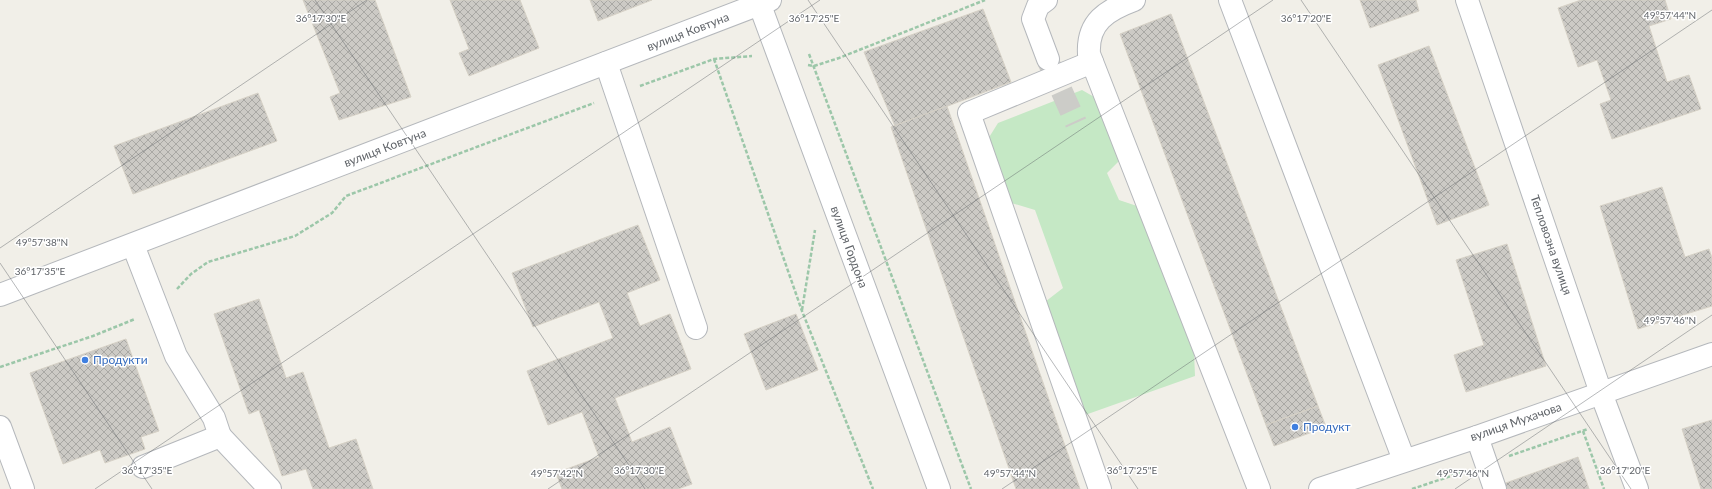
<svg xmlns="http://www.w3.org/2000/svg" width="1712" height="489" viewBox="0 0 1712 489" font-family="Lato,sans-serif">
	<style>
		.green { fill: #c5e8c5 }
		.building { fill: url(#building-cross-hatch); stroke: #d6d1c6 }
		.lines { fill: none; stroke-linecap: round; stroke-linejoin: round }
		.minor-tunnel { stroke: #ccccc8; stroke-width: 22; stroke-dasharray: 22 11; stroke-linecap: butt }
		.minor-casing { stroke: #b5b8bc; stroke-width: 24 }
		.path { stroke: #9cc7a9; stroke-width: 2.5; stroke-dasharray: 4 2; stroke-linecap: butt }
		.minor { stroke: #fff; stroke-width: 22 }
		.ticks { fill: none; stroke: #5f6368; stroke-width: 1; stroke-opacity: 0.45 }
		.shop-dot { fill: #3f7fe0; stroke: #fff; stroke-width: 1.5 }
		.labels { text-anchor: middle; stroke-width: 3; stroke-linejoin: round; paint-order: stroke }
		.street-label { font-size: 12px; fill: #5f6368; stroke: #fff }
		.shop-label { font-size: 12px; fill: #366cbe; stroke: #fff; text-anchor: start }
		.ticks-label { font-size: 10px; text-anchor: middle; fill: #5f6368; stroke: #fff; stroke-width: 3; stroke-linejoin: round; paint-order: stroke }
	</style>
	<defs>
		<pattern id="building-cross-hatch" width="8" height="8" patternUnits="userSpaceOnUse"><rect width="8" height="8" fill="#cccac5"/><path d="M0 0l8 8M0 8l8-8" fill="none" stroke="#a9a8a4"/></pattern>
	</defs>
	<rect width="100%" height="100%" fill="#f1efe8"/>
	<polygon class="green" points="1082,90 1103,102 1120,160 1107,173 1119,200 1137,206 1194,352 1195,376 1085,415 1041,305 1063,288 1035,210 1008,202 988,139 998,123"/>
	<g class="building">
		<polygon points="303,0 375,0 411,97 339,120 330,97 340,93"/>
		<polygon points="450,0 520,0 539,48 469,76 459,53 469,49"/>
		<polygon points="590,0 652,0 598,21"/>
		<polygon points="1360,0 1416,0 1419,11 1370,28"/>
		<polygon points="1581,0 1665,0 1671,19 1649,26 1667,82 1689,75 1701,109 1612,139 1600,104 1611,100 1597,60 1578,67 1558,8"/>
		<polygon points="983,9 1011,82 895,126 864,52"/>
		<polygon points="1171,14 1318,406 1266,425 1120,34"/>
		<polygon points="1429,46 1489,205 1437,225 1378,65"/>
		<polygon points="258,93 277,141 133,194 114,146"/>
		<polygon points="947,106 1080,489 1016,489 891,127"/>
		<polygon points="1662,187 1685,257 1709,249 1712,258 1712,306 1638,329 1600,206"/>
		<polygon points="638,225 660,280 627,293 640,326 670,314 691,369 615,398 632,442 670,427 692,484 678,489 562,489 556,473 599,457 582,412 548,425 527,371 613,338 599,302 533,327 512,273"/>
		<polygon points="1507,244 1546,366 1466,392 1454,355 1484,345 1456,260"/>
		<polygon points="259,299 286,378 303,372 329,448 356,439 373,489 313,489 306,469 282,476 259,410 249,414 214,314"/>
		<polygon points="796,314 818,370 766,390 744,334"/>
		<polygon points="126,339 159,431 141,437 145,449 105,463 100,450 63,464 30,373"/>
		<polygon points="1318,406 1326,427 1274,446 1266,425"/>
		<polygon points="1712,420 1712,489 1701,489 1682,429"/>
		<polygon points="1578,457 1589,489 1505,489 1503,484"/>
	</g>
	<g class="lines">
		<polyline class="minor-tunnel" points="1048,61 1076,123"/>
		<defs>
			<g id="minor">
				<polyline points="758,0 939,489"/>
				<polyline points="1046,0 1038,6 1033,19 1048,59"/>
				<path d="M 1134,0 C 1107,10 1087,22 1089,54 L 1259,489"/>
				<polyline points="1230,0 1404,460"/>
				<polyline points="1467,0 1601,393 1637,489"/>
				<polyline points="1092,62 969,113 1100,489"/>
				<polyline points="606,63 696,328"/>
				<polyline points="133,245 176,356 214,418 220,436 143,467"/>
				<polyline points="0,295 770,0"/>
				<polyline points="0,427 23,489"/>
				<polyline points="220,436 270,489"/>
				<polyline points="1477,437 1495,489"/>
				<polyline points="1320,489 1477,437 1712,354"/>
			</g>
		</defs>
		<use href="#minor" class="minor-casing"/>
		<g class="path">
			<polyline points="809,54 971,489"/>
			<polyline points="714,59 802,311 873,489"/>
			<polyline points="808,65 814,66 839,58 985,0"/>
			<polyline points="640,86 714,59 752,56"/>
			<polyline points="177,289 191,274 208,262 295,236 332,213 346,196 594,103"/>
			<polyline points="802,310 815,230"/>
			<polyline points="0,367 93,336 135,319"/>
			<polyline points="1583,431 1604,489"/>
			<polyline points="1509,456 1588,429"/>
			<polyline points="1412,489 1463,472"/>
		</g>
		<use href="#minor" class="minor"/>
	</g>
	<path class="ticks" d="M 315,0 L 645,489M 808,0 L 1138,489M 1301,0 L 1631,489M 0,248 L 367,0M 0,263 L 152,489M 95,489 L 820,0M 548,489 L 1273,0M 1002,489 L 1712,10M 1455,489 L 1712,315"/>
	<g class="shop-dot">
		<circle cx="85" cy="360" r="4"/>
		<circle cx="1295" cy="427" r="4"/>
	</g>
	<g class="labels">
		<g class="street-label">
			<text transform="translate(688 32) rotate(-21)" y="4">вулиця Ковтуна</text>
			<text transform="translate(385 148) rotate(-21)" y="4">вулиця Ковтуна</text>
			<text transform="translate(1551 245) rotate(71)" y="4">Тепловозна вулиця</text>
			<text transform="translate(849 247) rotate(70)" y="4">вулиця Гордона</text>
			<text transform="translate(1516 422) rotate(-19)" y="4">вулиця Мухачова</text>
		</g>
		<g class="shop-label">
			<text x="93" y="364">Продукти</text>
			<text x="1303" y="431">Продукт</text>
		</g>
	</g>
	<g class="ticks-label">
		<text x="1670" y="19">49°57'44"N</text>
		<text x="321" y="22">36°17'30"E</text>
		<text x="814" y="22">36°17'25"E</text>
		<text x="1306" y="22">36°17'20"E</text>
		<text x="42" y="246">49°57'38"N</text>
		<text x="40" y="275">36°17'35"E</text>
		<text x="1670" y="324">49°57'46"N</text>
		<text x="147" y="474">36°17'35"E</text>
		<text x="639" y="474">36°17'30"E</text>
		<text x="1132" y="474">36°17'25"E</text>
		<text x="1625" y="474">36°17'20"E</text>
		<text x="557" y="477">49°57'42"N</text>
		<text x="1010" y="477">49°57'44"N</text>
		<text x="1463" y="477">49°57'46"N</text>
	</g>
</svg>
